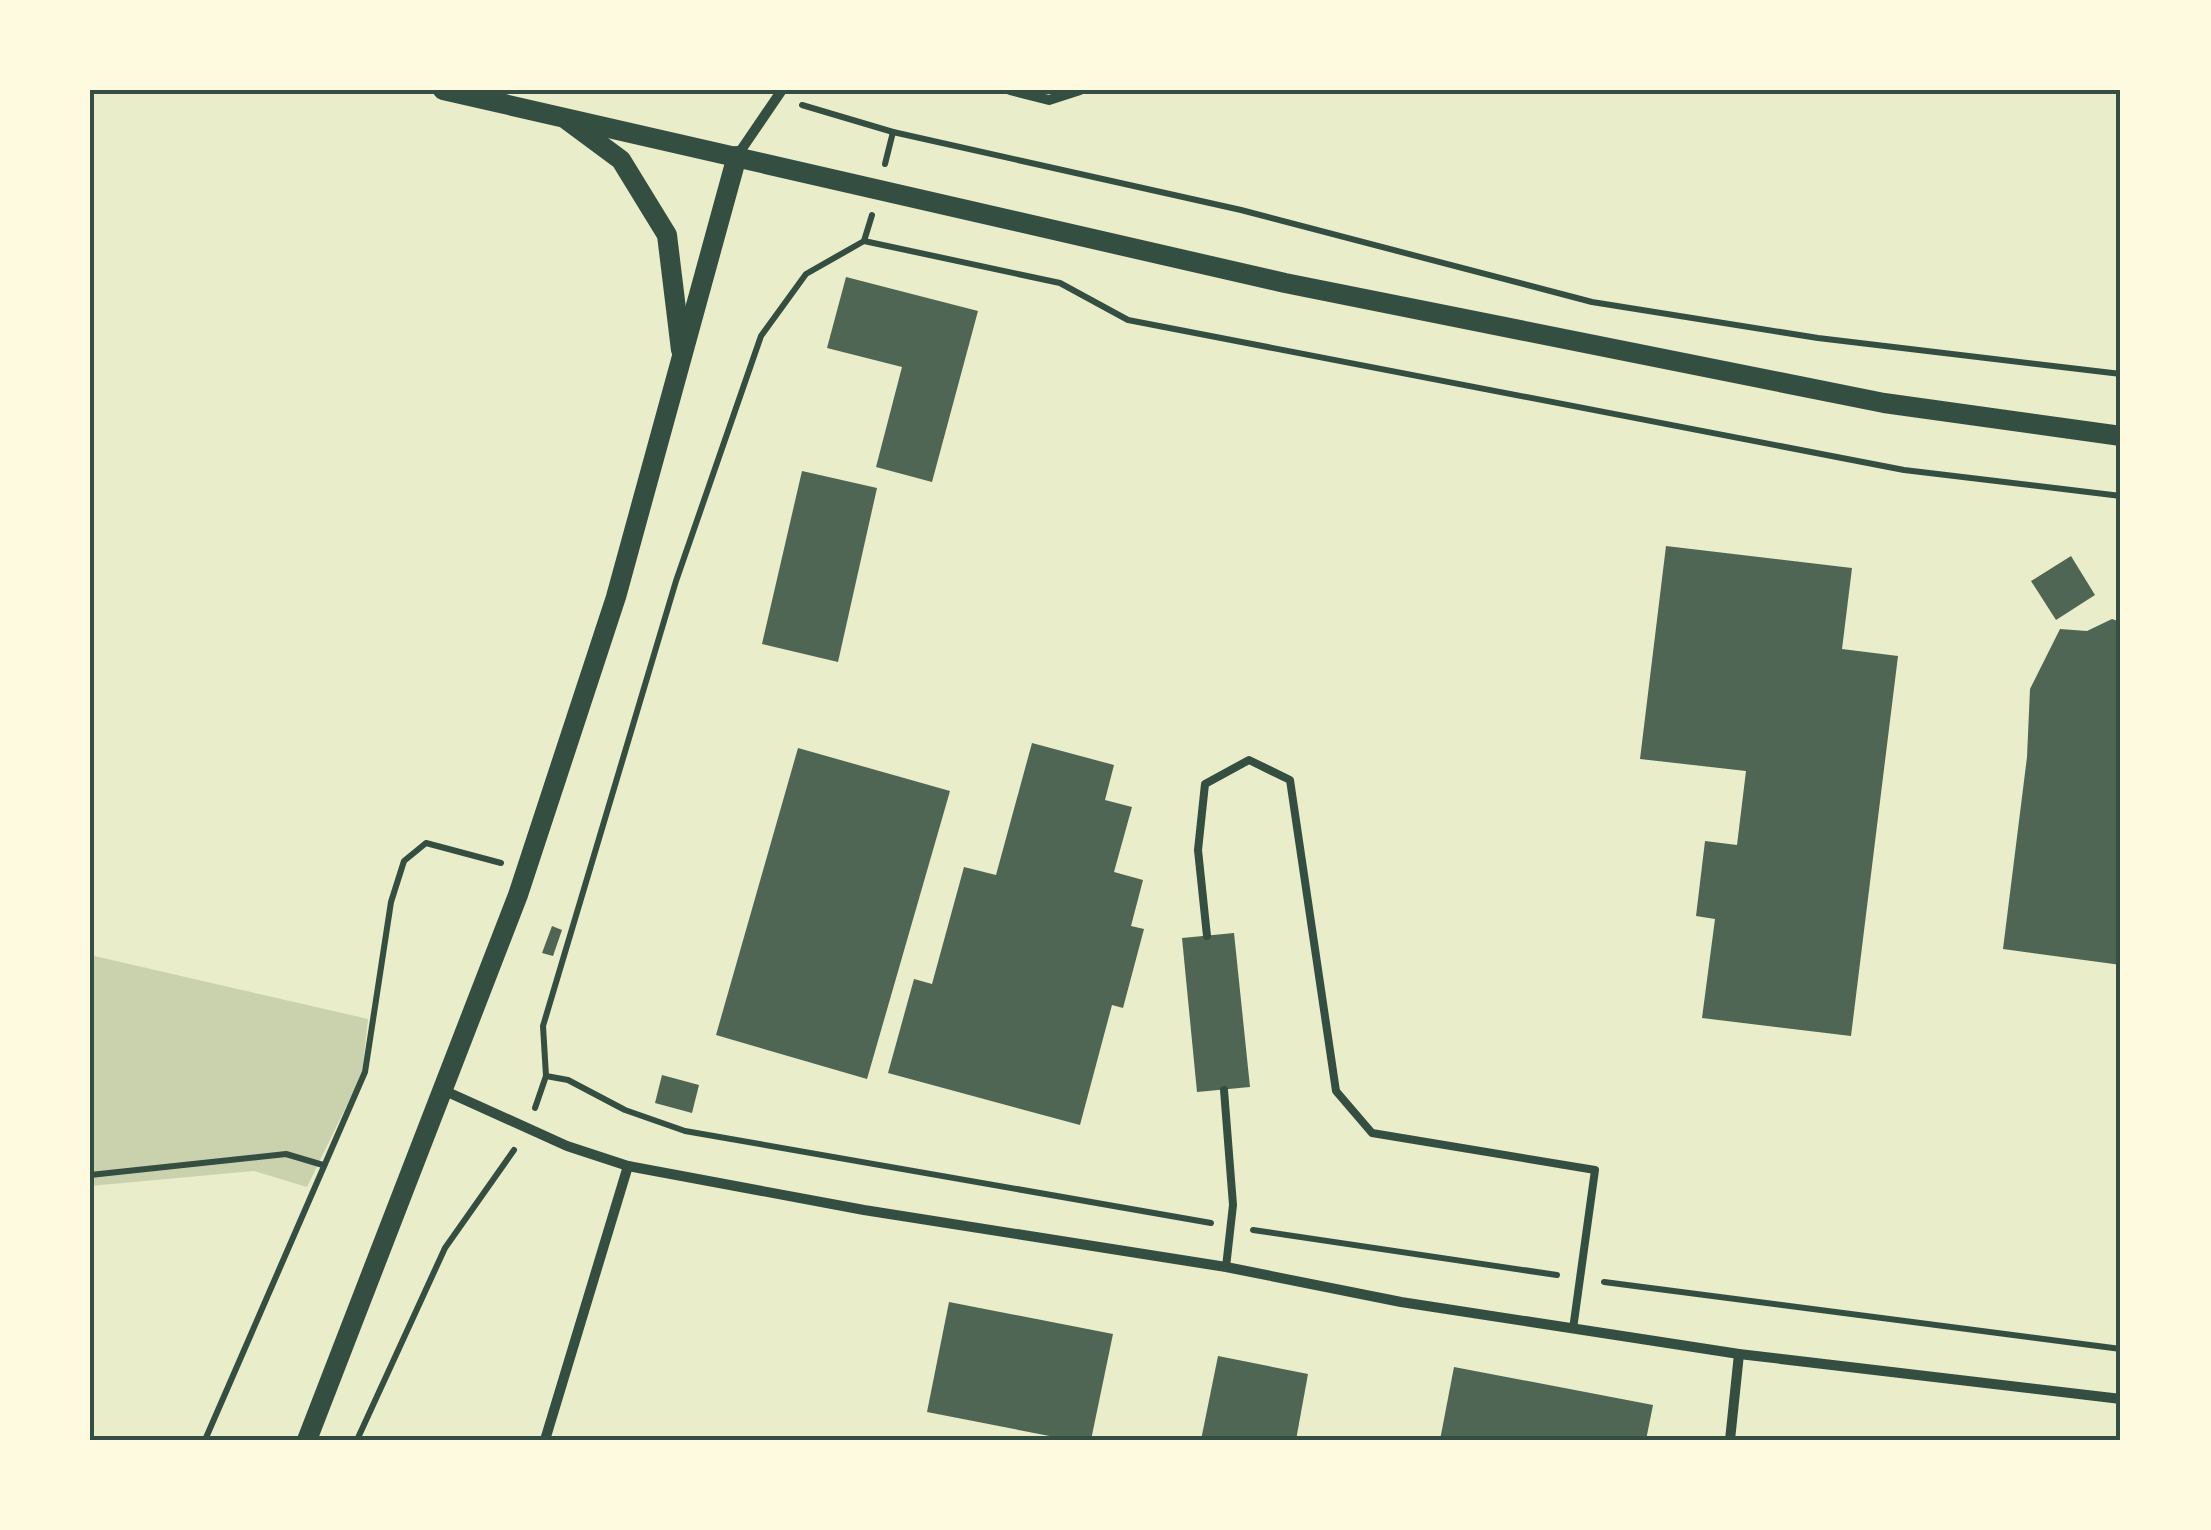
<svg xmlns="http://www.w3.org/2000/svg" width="2211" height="1530" viewBox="0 0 2211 1530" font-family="'Sofia Sans Condensed',sans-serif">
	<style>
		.green { fill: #cad2ad }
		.building { fill: #4f6655 }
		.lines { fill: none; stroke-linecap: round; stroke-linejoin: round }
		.path { stroke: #344e41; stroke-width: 6 }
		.service { stroke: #344e41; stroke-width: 8 }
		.minor { stroke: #344e41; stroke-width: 10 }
		.secondary { stroke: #344e41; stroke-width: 20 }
		.neatline { fill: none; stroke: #344e41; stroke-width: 4 }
	</style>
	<rect width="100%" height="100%" fill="#e9edc9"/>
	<polygon class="green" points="90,955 368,1019 362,1074 307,1187 254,1171 90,1186"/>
	<g class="building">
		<polygon points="846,277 978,311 932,482 876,467 902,367 827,348"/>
		<polygon points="802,471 877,488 838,662 762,644"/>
		<polygon points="1666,546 1852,568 1842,649 1898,656 1851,1036 1702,1018 1715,919 1696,916 1705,841 1737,845 1746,771 1640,759"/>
		<polygon points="2071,556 2095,595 2056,620 2031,581"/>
		<polygon points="2112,619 2121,622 2121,965 2003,949 2027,757 2030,689 2060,629 2087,631"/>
		<polygon points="1032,743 1114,765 1105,800 1132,807 1114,872 1143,880 1131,926 1144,929 1123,1008 1112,1005 1080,1125 888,1073 914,979 932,984 964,867 996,875"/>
		<polygon points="798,748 950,791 867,1079 716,1035"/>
		<polygon points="552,926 562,930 553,956 542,953"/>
		<polygon points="1234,933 1250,1087 1197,1092 1182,938"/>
		<polygon points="662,1075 699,1085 692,1113 655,1103"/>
		<polygon points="949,1302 1113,1334 1091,1440 1070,1440 927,1412"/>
		<polygon points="1218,1356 1308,1374 1296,1440 1201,1440"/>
		<polygon points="1454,1367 1653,1405 1646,1440 1440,1440"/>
	</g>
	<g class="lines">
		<g class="path">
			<polyline points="802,105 893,132 1241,210 1592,302 1818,338 2121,374"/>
			<polyline points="885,164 893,132"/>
			<polyline points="864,241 1060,283 1128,320 1904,470 2121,496"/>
			<polyline points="546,1076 568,1080 625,1110 685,1131 1211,1223"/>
			<polyline points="535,1108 546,1076 543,1026 676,581 761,336 806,274 864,241 872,215"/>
			<polyline points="90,1175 286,1154 323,1165"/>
			<polyline points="1253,1230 1557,1275"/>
			<polyline points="1604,1282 2121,1349"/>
			<polyline points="205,1440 365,1072 391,902 404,861 426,843 501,863"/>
			<polyline points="357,1440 445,1248 514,1150"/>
		</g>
		<g class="service">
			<polyline points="1207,936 1198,850 1205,784 1249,760 1290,780 1336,1091 1372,1133 1595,1170 1573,1329"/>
			<polyline points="1224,1090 1233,1205 1226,1267"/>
		</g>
		<g class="minor">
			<polyline points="1010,90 1049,100 1080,90"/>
			<polyline points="737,156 782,90"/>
			<polyline points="443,1090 567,1146 628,1166 864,1210 1226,1267 1401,1302 1739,1354 2121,1399"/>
			<polyline points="545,1440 628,1166"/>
			<polyline points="1730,1440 1739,1354"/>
		</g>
		<g class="secondary">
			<polyline points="443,90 1285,283 1884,403 2121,436"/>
			<polyline points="567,120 621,160 667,235 681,350"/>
			<polyline points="307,1440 518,895 616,597 737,156"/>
		</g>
	</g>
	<rect width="2211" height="1530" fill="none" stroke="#fefae0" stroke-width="185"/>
	<rect x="92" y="92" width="2026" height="1346" class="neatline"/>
</svg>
